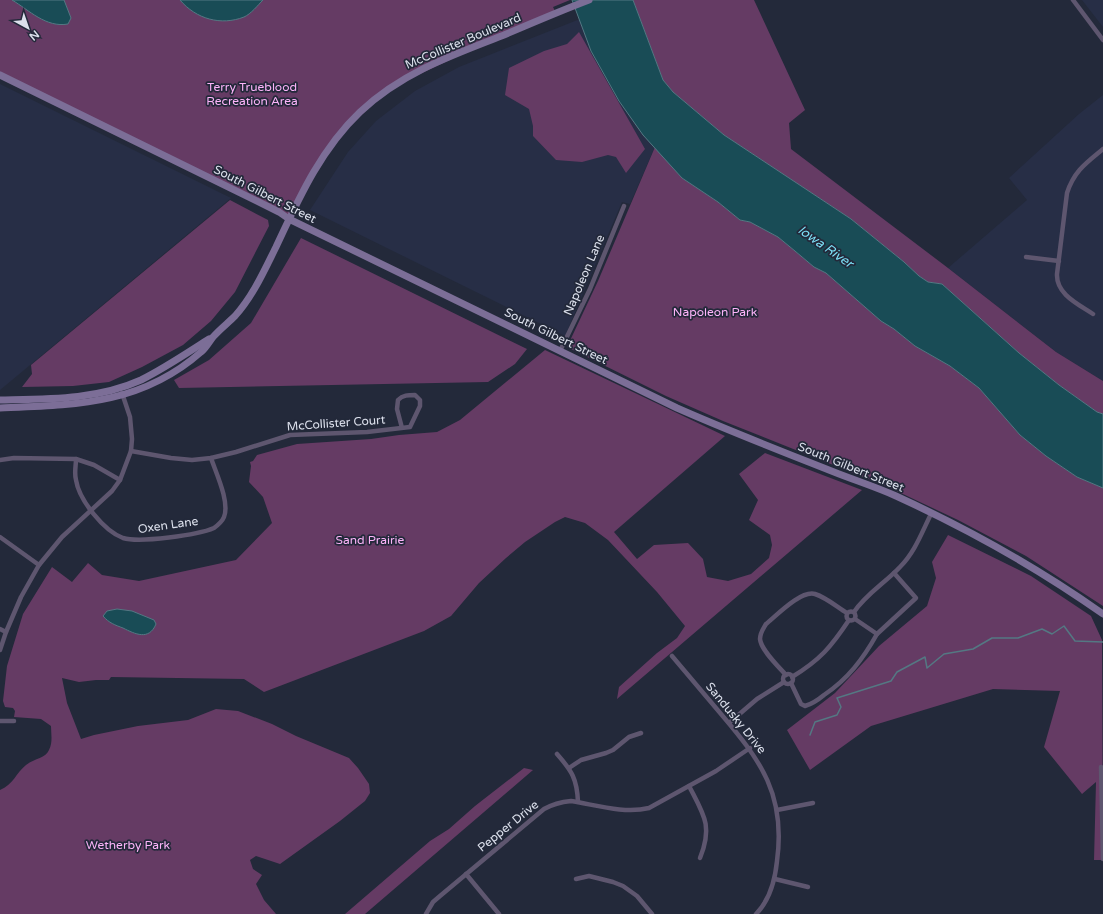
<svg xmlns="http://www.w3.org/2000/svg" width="1103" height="914" viewBox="0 0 1103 914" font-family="'Varela Round',sans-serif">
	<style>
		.built { fill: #272e46 }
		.green { fill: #653b64 }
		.water { fill: #194c56; stroke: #547883 }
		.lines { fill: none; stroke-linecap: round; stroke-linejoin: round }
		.stream { stroke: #547883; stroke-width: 1.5 }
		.street { stroke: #5e566f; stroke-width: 4.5 }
		.secondary { stroke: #7c6e97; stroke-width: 7 }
		.labels { text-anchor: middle; stroke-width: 3.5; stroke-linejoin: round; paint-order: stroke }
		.street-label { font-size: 12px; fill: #dce0ec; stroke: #23293a }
		.park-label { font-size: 12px; fill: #fdb4fa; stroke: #23293a }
		.water-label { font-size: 13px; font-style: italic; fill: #7cdff6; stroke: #23293a }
	</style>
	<rect width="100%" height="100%" fill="#23293a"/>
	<g class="built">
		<polygon points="1082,0 1103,0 1103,27"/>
		<polygon points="580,19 591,51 619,101 643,135 655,147 630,204 622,202 565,336 310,210 348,152 376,121 415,91 459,67"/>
		<polygon points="0,84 231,198 0,390"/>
		<polygon points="1103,95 1103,381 1056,352 948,268 1027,200 1009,178 1079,114"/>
	</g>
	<g class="green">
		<polygon points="0,0 570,0 553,7 556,13 505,34 390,88 333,142 289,219 0,75"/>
		<polygon points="633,0 754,0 805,110 789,123 791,149 948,268 1056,352 1103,381 1103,414 1097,412 1059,385 1019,353 942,284 928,282 919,276 904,262 851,219 724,135 673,92 663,80"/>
		<polygon points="579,32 645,149 626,173 616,157 608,155 582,162 556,160 533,136 533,126 529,109 505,95 509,68 544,51 567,44"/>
		<polygon points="655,147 682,178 718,202 740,220 750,222 778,237 795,251 814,267 826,273 881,321 894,329 915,346 950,366 979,388 1020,435 1046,456 1077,477 1103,488 1103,606 1026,556 958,520 886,486 723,421 666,396 567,347 598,281"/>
		<polygon points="230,200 268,220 269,226 235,292 211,321 183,345 142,367 109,382 73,386 22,387 32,374 31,365"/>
		<polygon points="301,238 527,349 515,364 488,382 179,388 174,380 209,360 251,323"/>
		<path d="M 545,350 L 725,436 L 614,532 L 637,559 L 654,545 L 688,543 L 703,559 L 707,577 L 728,581 L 751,574 L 769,558 L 772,545 L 770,535 L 749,520 L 758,500 L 739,474 L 765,453 L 862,490 L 617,699 L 619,687 L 657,653 L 677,638 L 685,626 L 657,592 L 608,540 L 585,523 L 565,517 L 555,522 L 525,542 L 506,558 L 479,583 L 451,616 L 424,631 L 264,692 L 244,679 L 111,677 L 109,680 L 96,680 L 79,682 L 62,678 L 67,703 L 81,739 L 94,735 L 138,726 L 188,720 L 216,709 L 238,711 L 272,724 L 296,736 L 349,758 L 358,768 L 369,784 L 370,793 L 365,801 L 340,821 L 280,864 L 256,856 L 250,860 L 253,869 L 262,875 L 256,884 L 264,900 L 276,914 L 0,914 L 0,790 C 13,785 16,773 26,765 C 33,759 46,758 49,750 C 53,742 51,734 51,726 L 41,719 L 14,717 L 15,711 L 13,708 L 5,707 L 3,701 L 7,666 L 23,614 L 52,567 L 72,582 L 88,563 L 102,575 L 139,581 L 236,560 L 272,523 L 263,497 L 249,482 L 251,466 L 250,462 L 253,461 L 257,455 L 297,444 L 371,439 L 399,435 L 437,432 L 460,420 Z"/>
		<polygon points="948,535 1031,576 1091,616 1102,640 1103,860 1094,860 1096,782 1082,794 1044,747 1060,691 993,689 871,726 810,770 787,730 835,693 879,646 927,606 936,578 932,562"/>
		<polygon points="524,768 533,770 365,914 345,914 430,841 449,829 475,806"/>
	</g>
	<g class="water">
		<path d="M 12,0 L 64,0 L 71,18 L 68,24 C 46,28 29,10 12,0 Z"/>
		<path d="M 180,0 L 263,0 C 258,5 251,14 244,17 C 221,26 196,19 180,0 Z"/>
		<polygon points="572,0 633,0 663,80 673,92 724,135 851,219 904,262 919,276 928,282 942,284 1019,353 1059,385 1097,412 1103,414 1103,488 1077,477 1046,456 1020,435 979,388 950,366 915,346 894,329 881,321 826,273 814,267 795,251 778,237 750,222 740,220 718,202 682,178 643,135 619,101 591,51"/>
		<path d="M 117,609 L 132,611 L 154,620 L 156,624 C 149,641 135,634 123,628 C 115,625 109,623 103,616 L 107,611 Z"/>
	</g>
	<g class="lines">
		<polyline class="stream" points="810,735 815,722 837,715 841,707 837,698 891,681 897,672 925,657 927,668 944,654 973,649 992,638 1018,638 1042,629 1052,634 1064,626 1075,641 1103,642"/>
		<g class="street">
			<polyline points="1073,0 1103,40"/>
			<polyline points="1026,257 1059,261"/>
			<path d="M 1093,314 C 1078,304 1056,294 1057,274 L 1067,193 C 1074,171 1086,163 1103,149"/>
			<polyline points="560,351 590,289 624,206"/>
			<path d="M 131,451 L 171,458 L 192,460 L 211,458 L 236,452 L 290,435 L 367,432 L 410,427 L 420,406 L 420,400 L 415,395 C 408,395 403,395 398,400 L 397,409 L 402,428"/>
			<path d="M 76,459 C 76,466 74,473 76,480 C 79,500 104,531 123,538 C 140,543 198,535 214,528 C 218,525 222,522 224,517 C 230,502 216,473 211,458"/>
			<polyline points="0,460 14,458 76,459 94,465 120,480"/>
			<polyline points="0,537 39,565"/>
			<circle cx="851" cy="616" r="4.5"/>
			<path d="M 854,612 C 866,594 885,583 900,567 C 915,552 922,532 931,514"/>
			<polyline points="0,629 6,632"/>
			<polyline points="877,634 916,598 894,573"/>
			<polyline points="0,650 6,632 21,597 39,565 62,537 112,491 120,480 131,451 132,439 130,417 122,393"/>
			<path d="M 672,656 C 688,675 704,694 721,714 C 761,761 786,795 777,861 C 775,881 770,900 756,914"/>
			<circle cx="788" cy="679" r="5"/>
			<path d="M 786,675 C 778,666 761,650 760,639 C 760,633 763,629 766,624 C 777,615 801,590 815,594 C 827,598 837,607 847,613"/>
			<path d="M 792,677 C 820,660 831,647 849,620"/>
			<path d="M 791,683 L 801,704 L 805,706 C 812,704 818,700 824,695 C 848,679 863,659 877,634 L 855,619"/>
			<polyline points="0,721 14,721"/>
			<polyline points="729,723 757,699 784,682"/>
			<path d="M 557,754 C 572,771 577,779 578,802"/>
			<polyline points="1101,767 1103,859"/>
			<polyline points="569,768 581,760 606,753 613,750 629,737 641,733"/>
			<path d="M 689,786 C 704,815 713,826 700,858"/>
			<polyline points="777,810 813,803"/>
			<polyline points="466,874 499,914"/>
			<polyline points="576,879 589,876 613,882 623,886 637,896 652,914"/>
			<polyline points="775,879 808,887"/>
			<path d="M 426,914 L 433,902 L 440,896 L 544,809 C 553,804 561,802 571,801 C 596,805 624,814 649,808 L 716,771 L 750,748"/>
		</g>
		<g class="secondary">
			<path d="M 0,75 L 279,212 L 289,219 L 677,408 C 729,431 781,451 834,472 C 854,480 876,487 896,496 C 968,529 1038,568 1103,614"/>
			<path d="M 0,400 C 47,399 97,400 141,380 C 165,368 187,353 209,339"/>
			<path d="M 0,408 C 75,405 141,405 201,352 C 206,348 209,342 213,337 C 220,329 228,323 235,316 C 253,296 264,271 276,247 C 299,198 321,149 360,112 C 401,73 452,55 504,35 C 532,23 560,11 589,0"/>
		</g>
	</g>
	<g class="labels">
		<g class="street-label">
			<text transform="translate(463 41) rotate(-23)" y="4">McCollister Boulevard</text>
			<text transform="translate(265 194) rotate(27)" y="4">South Gilbert Street</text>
			<text transform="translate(584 275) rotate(-67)" y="4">Napoleon Lane</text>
			<text transform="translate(556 336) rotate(26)" y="4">South Gilbert Street</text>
			<text transform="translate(336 423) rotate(-4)" y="4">McCollister Court</text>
			<text transform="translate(851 467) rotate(22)" y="4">South Gilbert Street</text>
			<text transform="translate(168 525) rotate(-8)" y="4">Oxen Lane</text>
			<text transform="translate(736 718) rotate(51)" y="4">Sandusky Drive</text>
			<text transform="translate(508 826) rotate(-39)" y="4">Pepper Drive</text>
		</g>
		<g class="park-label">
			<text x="252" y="91">Terry Trueblood<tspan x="252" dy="14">Recreation Area</tspan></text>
			<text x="715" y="316">Napoleon Park</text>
			<text x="370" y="544">Sand Prairie</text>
			<text x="128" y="849">Wetherby Park</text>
		</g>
		<g class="water-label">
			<text transform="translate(826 246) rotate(35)" y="5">Iowa River</text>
		</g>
	</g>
	<g transform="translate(28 28) rotate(140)" stroke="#23293a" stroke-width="3" paint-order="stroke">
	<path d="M0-3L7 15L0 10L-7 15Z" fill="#dce0ec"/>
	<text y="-6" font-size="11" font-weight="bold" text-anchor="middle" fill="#dce0ec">N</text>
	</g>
</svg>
